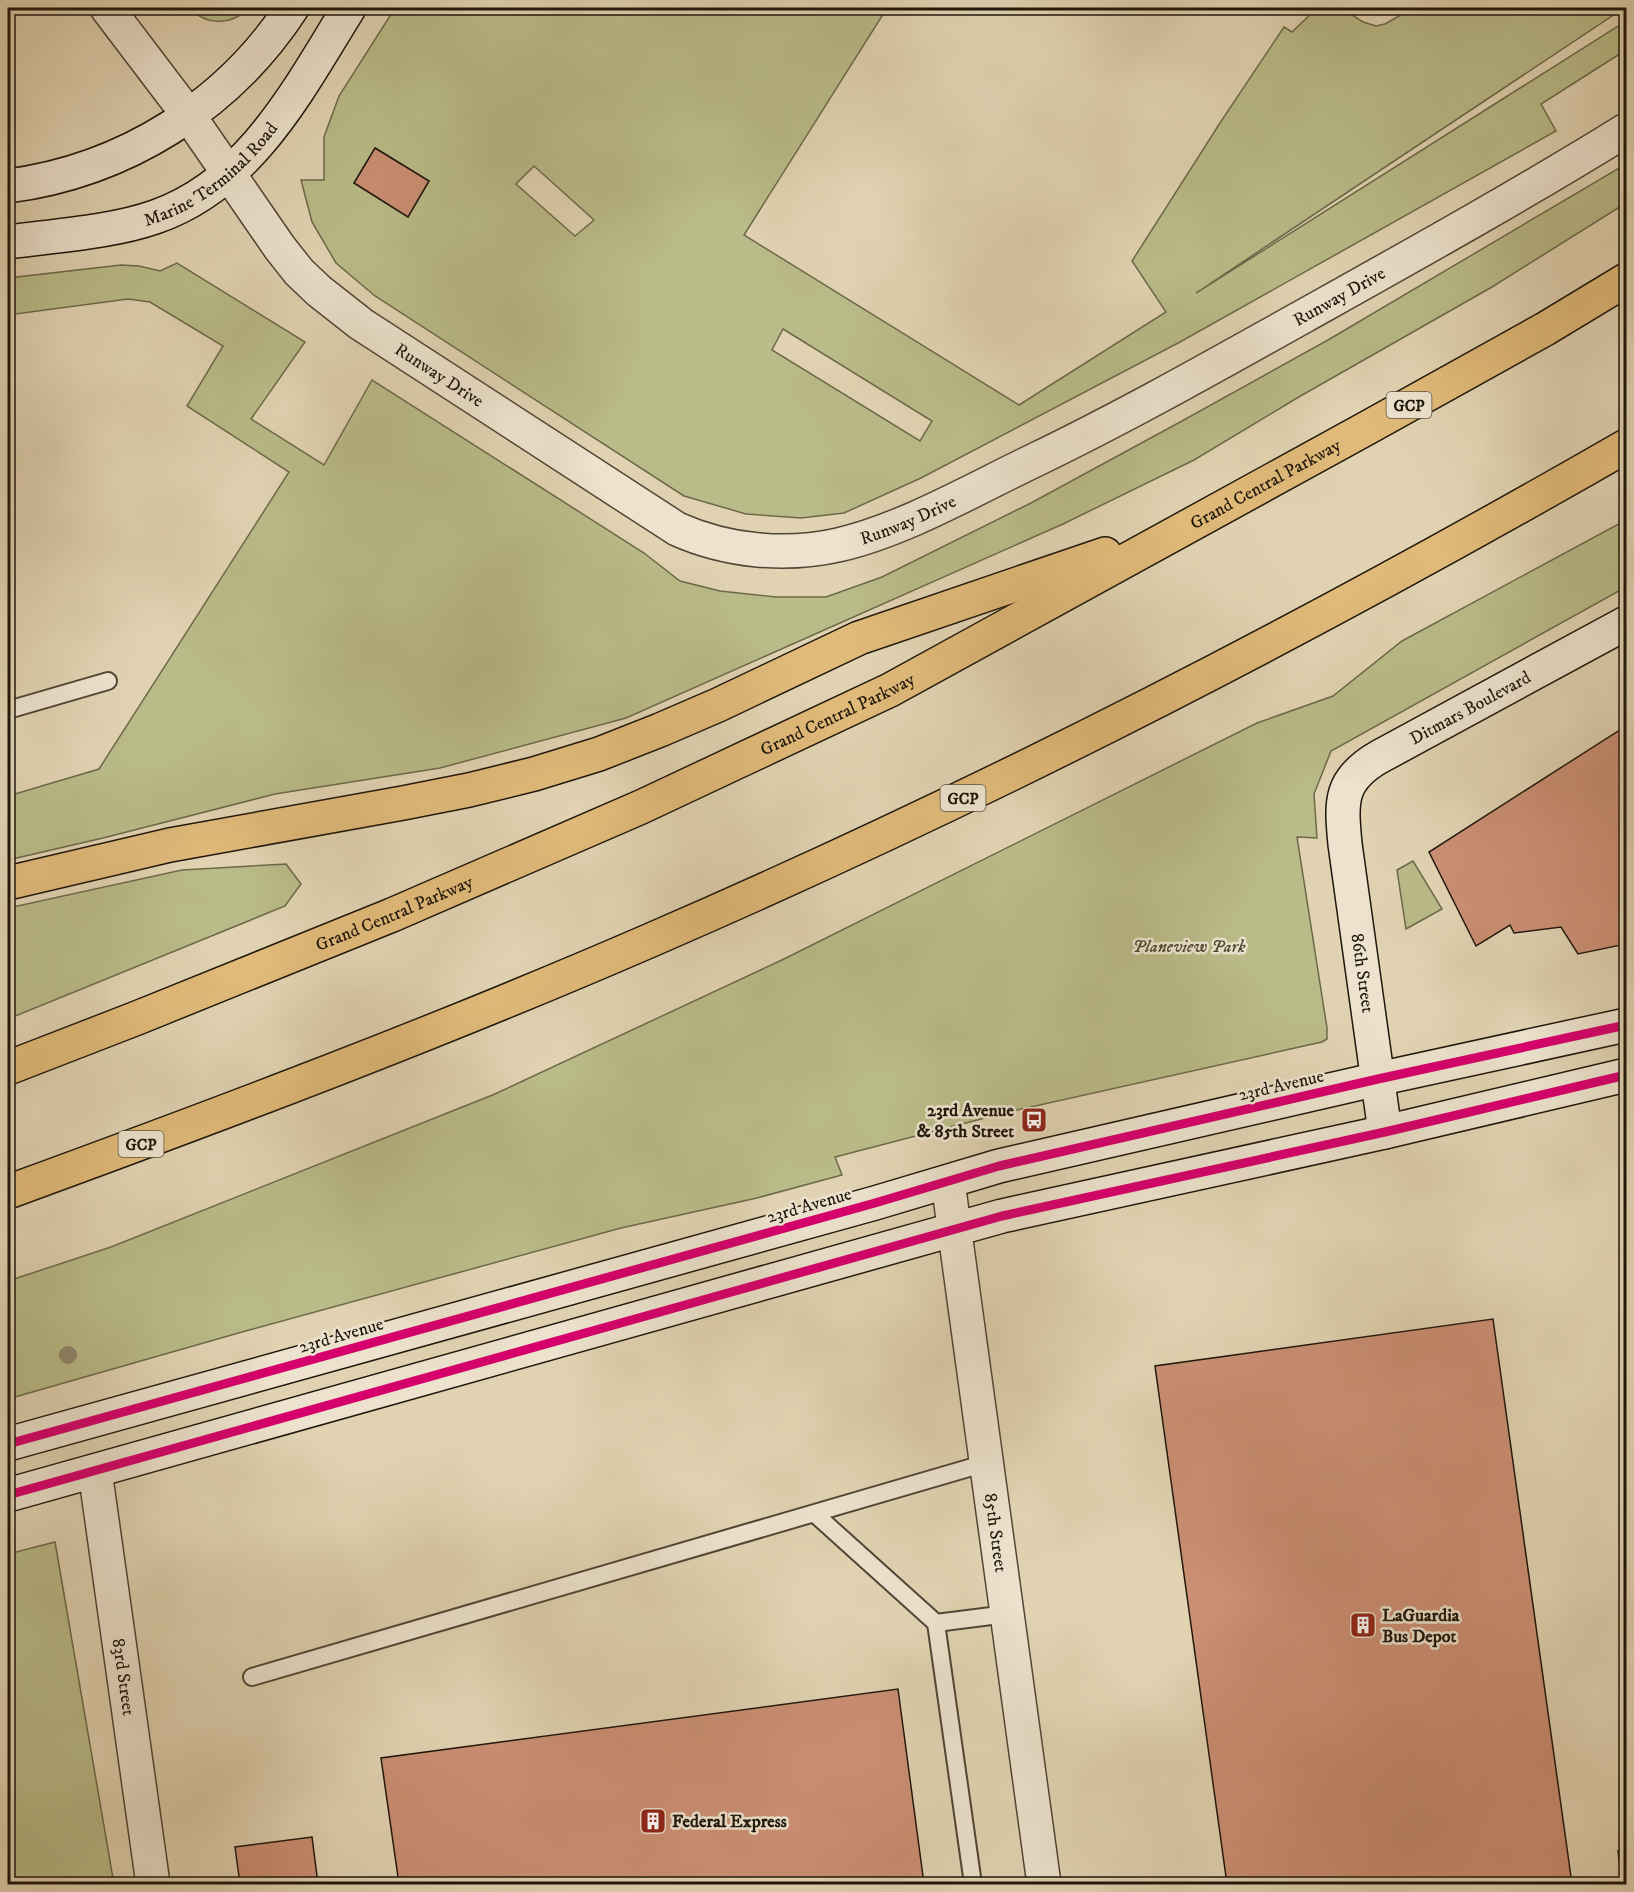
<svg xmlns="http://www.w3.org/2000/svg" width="1634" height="1892" viewBox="0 0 1634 1892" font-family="'IM FELL DW Pica',serif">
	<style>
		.green { fill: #b9bb88; stroke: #6c694a; stroke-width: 1.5; fill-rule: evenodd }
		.building { fill: #cb8f74; stroke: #1f170c; stroke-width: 1.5 }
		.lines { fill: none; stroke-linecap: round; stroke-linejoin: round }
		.lane-casing { stroke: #504636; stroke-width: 20 }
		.street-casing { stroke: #504636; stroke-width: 36 }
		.secondary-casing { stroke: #1f170c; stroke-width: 36 }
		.highway-casing { stroke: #1f170c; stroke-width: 36 }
		.lane { stroke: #ece2cd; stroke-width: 16 }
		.street { stroke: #ece2cd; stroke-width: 33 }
		.secondary { stroke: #ece2cd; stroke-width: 33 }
		.highway { stroke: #e0ba79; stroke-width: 33 }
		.cycleway-casing { stroke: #ece2cd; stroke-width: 13 }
		.cycleway { stroke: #d6006c; stroke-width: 9 }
		.tree { fill: #90876b }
		.labels { text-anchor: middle; stroke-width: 5; stroke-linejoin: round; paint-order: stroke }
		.shield { fill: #ece2cd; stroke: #5c5446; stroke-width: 1.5 }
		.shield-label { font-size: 16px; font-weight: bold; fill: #1f170c }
		.street-label { font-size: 18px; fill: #1f170c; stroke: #ece2cd }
		.park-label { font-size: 18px; font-style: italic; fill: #4d4831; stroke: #ece2cd }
		.poi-label { font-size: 18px; font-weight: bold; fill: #1f170c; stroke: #ece2cd; text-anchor: start }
	</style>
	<rect width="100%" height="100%" fill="#e1d3b2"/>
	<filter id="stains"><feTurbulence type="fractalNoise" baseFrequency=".00333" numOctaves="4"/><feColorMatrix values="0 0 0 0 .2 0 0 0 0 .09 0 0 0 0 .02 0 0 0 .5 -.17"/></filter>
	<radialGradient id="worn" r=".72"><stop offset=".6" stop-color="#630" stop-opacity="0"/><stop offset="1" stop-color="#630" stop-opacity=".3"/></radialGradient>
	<g class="green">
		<path d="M 189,8 L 249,8 C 231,26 207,26 189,8 Z"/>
		<path d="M 395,8 L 887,8 L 744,235 L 1019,405 L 1166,312 L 1132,261 L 1220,123 L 1284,27 L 1292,32 L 1317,8 L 1341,8 L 1363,22 L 1376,26 L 1385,24 L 1413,8 L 1624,8 L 1196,293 L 1626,21 L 1626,50 L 1541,104 L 1556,131 L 1180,342 L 921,478 L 844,513 L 801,518 L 746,514 L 684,496 L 375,296 L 336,263 L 312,222 L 301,180 L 324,180 L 324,137 L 339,96 ZM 375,148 L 429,181 L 408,217 L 354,183 ZM 534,166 L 594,220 L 575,236 L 516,184 ZM 783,329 L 932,421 L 920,441 L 772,350 Z"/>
		<polygon points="1626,164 1626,203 1492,287 1297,398 1194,460 1063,524 626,718 440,768 275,794 103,838 8,860 8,796 99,769 289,472 187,406 223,346 150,302 128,299 8,315 8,278 121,265 139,266 160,271 177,263 305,342 251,419 324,465 372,380 644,553 680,581 720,591 776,597 826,597 882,577 1031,503 1182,421 1328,340"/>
		<polygon points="1626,520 1626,587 1331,751 1314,794 1317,838 1297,837 1327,1028 1327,1039 1322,1042 1008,1112 835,1157 842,1175 757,1198 621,1228 242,1332 8,1399 8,1281 111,1247 495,1094 784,959 1257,723 1333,696 1402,641"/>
		<polygon points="1413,861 1442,909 1406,929 1397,870"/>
		<polygon points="286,864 301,884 285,906 8,1019 8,908 182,870"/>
		<polygon points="55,1542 114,1884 8,1884 8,1554"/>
	</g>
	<g class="building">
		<polygon points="375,148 429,181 408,217 354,183"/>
		<polygon points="1626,726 1626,944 1578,954 1561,927 1514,933 1510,925 1476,946 1429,852"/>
		<polygon points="1493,1319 1572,1884 1227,1884 1155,1366"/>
		<polygon points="898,1689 924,1884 399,1884 381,1758"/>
		<polygon points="312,1837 318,1884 240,1884 235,1847"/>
		<polygon points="1626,1850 1626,1884 1622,1884 1618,1851"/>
	</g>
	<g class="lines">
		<defs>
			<g id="lane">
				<polyline points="8,710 108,681"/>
				<polyline points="815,1514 936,1623"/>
				<polyline points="252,1677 986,1463"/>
				<polyline points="973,1884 936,1623 1007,1614"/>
			</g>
			<g id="street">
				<path id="s1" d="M 107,8 L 189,116 L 280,248 L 299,272 L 319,291 L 361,324 L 677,529 C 726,551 785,557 838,545 C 904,530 976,488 1037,459 C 1128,415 1216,365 1304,316 C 1413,255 1521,195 1626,130"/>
				<path id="s2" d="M 948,1182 L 1044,1884"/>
				<path id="s3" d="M 95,1471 L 153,1884"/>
			</g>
			<g id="secondary">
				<path d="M 8,186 C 124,171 228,106 292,8"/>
				<path id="s4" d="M 8,242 C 53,236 113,232 155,217 C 251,184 299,88 349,8"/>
				<path id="s5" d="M 1385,1132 L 1345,844 C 1341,802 1339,780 1379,757 L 1626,623"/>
				<polyline points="8,1444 875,1203 999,1166 1378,1079 1626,1025"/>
				<polyline points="8,1495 1002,1216 1385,1132 1626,1075"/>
			</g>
			<g id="highway">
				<polyline points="8,883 170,845 403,803 469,790 534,774 599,754 660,730 718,705 859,638 1105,554"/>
				<path id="s6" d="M 8,1068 L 137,1018 L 392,915 L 641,807 L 890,690 L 1367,428 L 1545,329 L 1626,280"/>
				<path d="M 8,1192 C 224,1113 439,1032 651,940 C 986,795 1310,628 1626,446"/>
			</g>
		</defs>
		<use href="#lane" class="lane-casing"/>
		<use href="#street" class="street-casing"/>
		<use href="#secondary" class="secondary-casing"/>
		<use href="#highway" class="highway-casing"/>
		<use href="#lane" class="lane"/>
		<use href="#street" class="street"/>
		<use href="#secondary" class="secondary"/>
		<use href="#highway" class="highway"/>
		<defs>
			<g id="cycleway">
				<polyline points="8,1444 875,1203 999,1166 1378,1079 1626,1025"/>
				<polyline points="8,1495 1002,1216 1385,1132 1626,1075"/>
			</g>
		</defs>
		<use href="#cycleway" class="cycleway-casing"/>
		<use href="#cycleway" class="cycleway"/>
	</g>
	<circle class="tree" cx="68" cy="1355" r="9"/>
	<defs>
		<symbol id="bus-square" viewBox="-11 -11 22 22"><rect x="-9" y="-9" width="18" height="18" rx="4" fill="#8f2418" stroke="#ece2cd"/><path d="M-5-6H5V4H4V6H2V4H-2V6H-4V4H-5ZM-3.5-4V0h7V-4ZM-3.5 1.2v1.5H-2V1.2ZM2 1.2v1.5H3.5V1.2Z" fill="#fff"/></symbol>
		<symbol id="building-square" viewBox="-11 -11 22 22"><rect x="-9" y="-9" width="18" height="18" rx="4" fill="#8f2418" stroke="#ece2cd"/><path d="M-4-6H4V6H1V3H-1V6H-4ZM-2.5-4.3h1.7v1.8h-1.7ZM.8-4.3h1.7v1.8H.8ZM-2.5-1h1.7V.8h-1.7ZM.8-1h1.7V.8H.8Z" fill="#fff"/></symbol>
	</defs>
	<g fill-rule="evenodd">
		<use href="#bus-square" x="1019" y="1105" width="30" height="30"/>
		<use href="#building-square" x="1348" y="1610" width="30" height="30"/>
		<use href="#building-square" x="638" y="1806" width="30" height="30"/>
	</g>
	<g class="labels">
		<g class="shield">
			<rect x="1386.5" y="392" width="45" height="26" rx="4.5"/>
			<rect x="940.5" y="785" width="45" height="26" rx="4.5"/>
			<rect x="118.5" y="1131" width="45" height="26" rx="4.5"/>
		</g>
		<g class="shield-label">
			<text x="1409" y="411">GCP</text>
			<text x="963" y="804">GCP</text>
			<text x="141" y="1150">GCP</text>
		</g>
		<g class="street-label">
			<text dy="6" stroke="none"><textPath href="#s4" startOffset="220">Marine Terminal Road</textPath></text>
			<text dy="6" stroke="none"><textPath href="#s1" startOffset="1509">Runway Drive</textPath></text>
			<text dy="6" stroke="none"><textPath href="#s1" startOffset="501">Runway Drive</textPath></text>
			<text dy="6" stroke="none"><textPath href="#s6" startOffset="1388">Grand Central Parkway</textPath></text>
			<text dy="6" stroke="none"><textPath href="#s1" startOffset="1023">Runway Drive</textPath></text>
			<text dy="6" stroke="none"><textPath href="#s5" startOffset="496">Ditmars Boulevard</textPath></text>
			<text dy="6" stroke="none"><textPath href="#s6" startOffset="902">Grand Central Parkway</textPath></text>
			<text dy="6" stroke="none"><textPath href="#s6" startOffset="416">Grand Central Parkway</textPath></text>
			<text transform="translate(1363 973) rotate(82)" y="6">86th Street</text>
			<text transform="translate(1281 1085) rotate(-13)" y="6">23rd Avenue</text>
			<text transform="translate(809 1205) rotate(-16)" y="6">23rd Avenue</text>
			<text transform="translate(341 1335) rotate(-16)" y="6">23rd Avenue</text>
			<text dy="6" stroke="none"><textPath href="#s2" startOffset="354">85th Street</textPath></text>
			<text dy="6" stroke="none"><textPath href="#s3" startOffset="208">83rd Street</textPath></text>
		</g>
		<g class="park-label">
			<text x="1189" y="952">Planeview Park</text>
		</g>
		<g class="poi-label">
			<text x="1014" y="1116" text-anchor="end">23rd Avenue<tspan x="1014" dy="21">&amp; 85th Street</tspan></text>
			<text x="1382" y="1621">LaGuardia<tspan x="1382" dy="21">Bus Depot</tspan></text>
			<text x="672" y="1827">Federal Express</text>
		</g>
	</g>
	<rect width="1634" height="1892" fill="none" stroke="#e1d3b2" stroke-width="30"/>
	<rect x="9" y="9" width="1616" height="1874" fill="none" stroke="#1f170c" stroke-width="3"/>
	<rect x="15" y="15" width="1604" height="1862" fill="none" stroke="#1f170c" stroke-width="1.5"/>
	<rect width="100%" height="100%" filter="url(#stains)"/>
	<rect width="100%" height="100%" fill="url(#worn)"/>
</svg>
